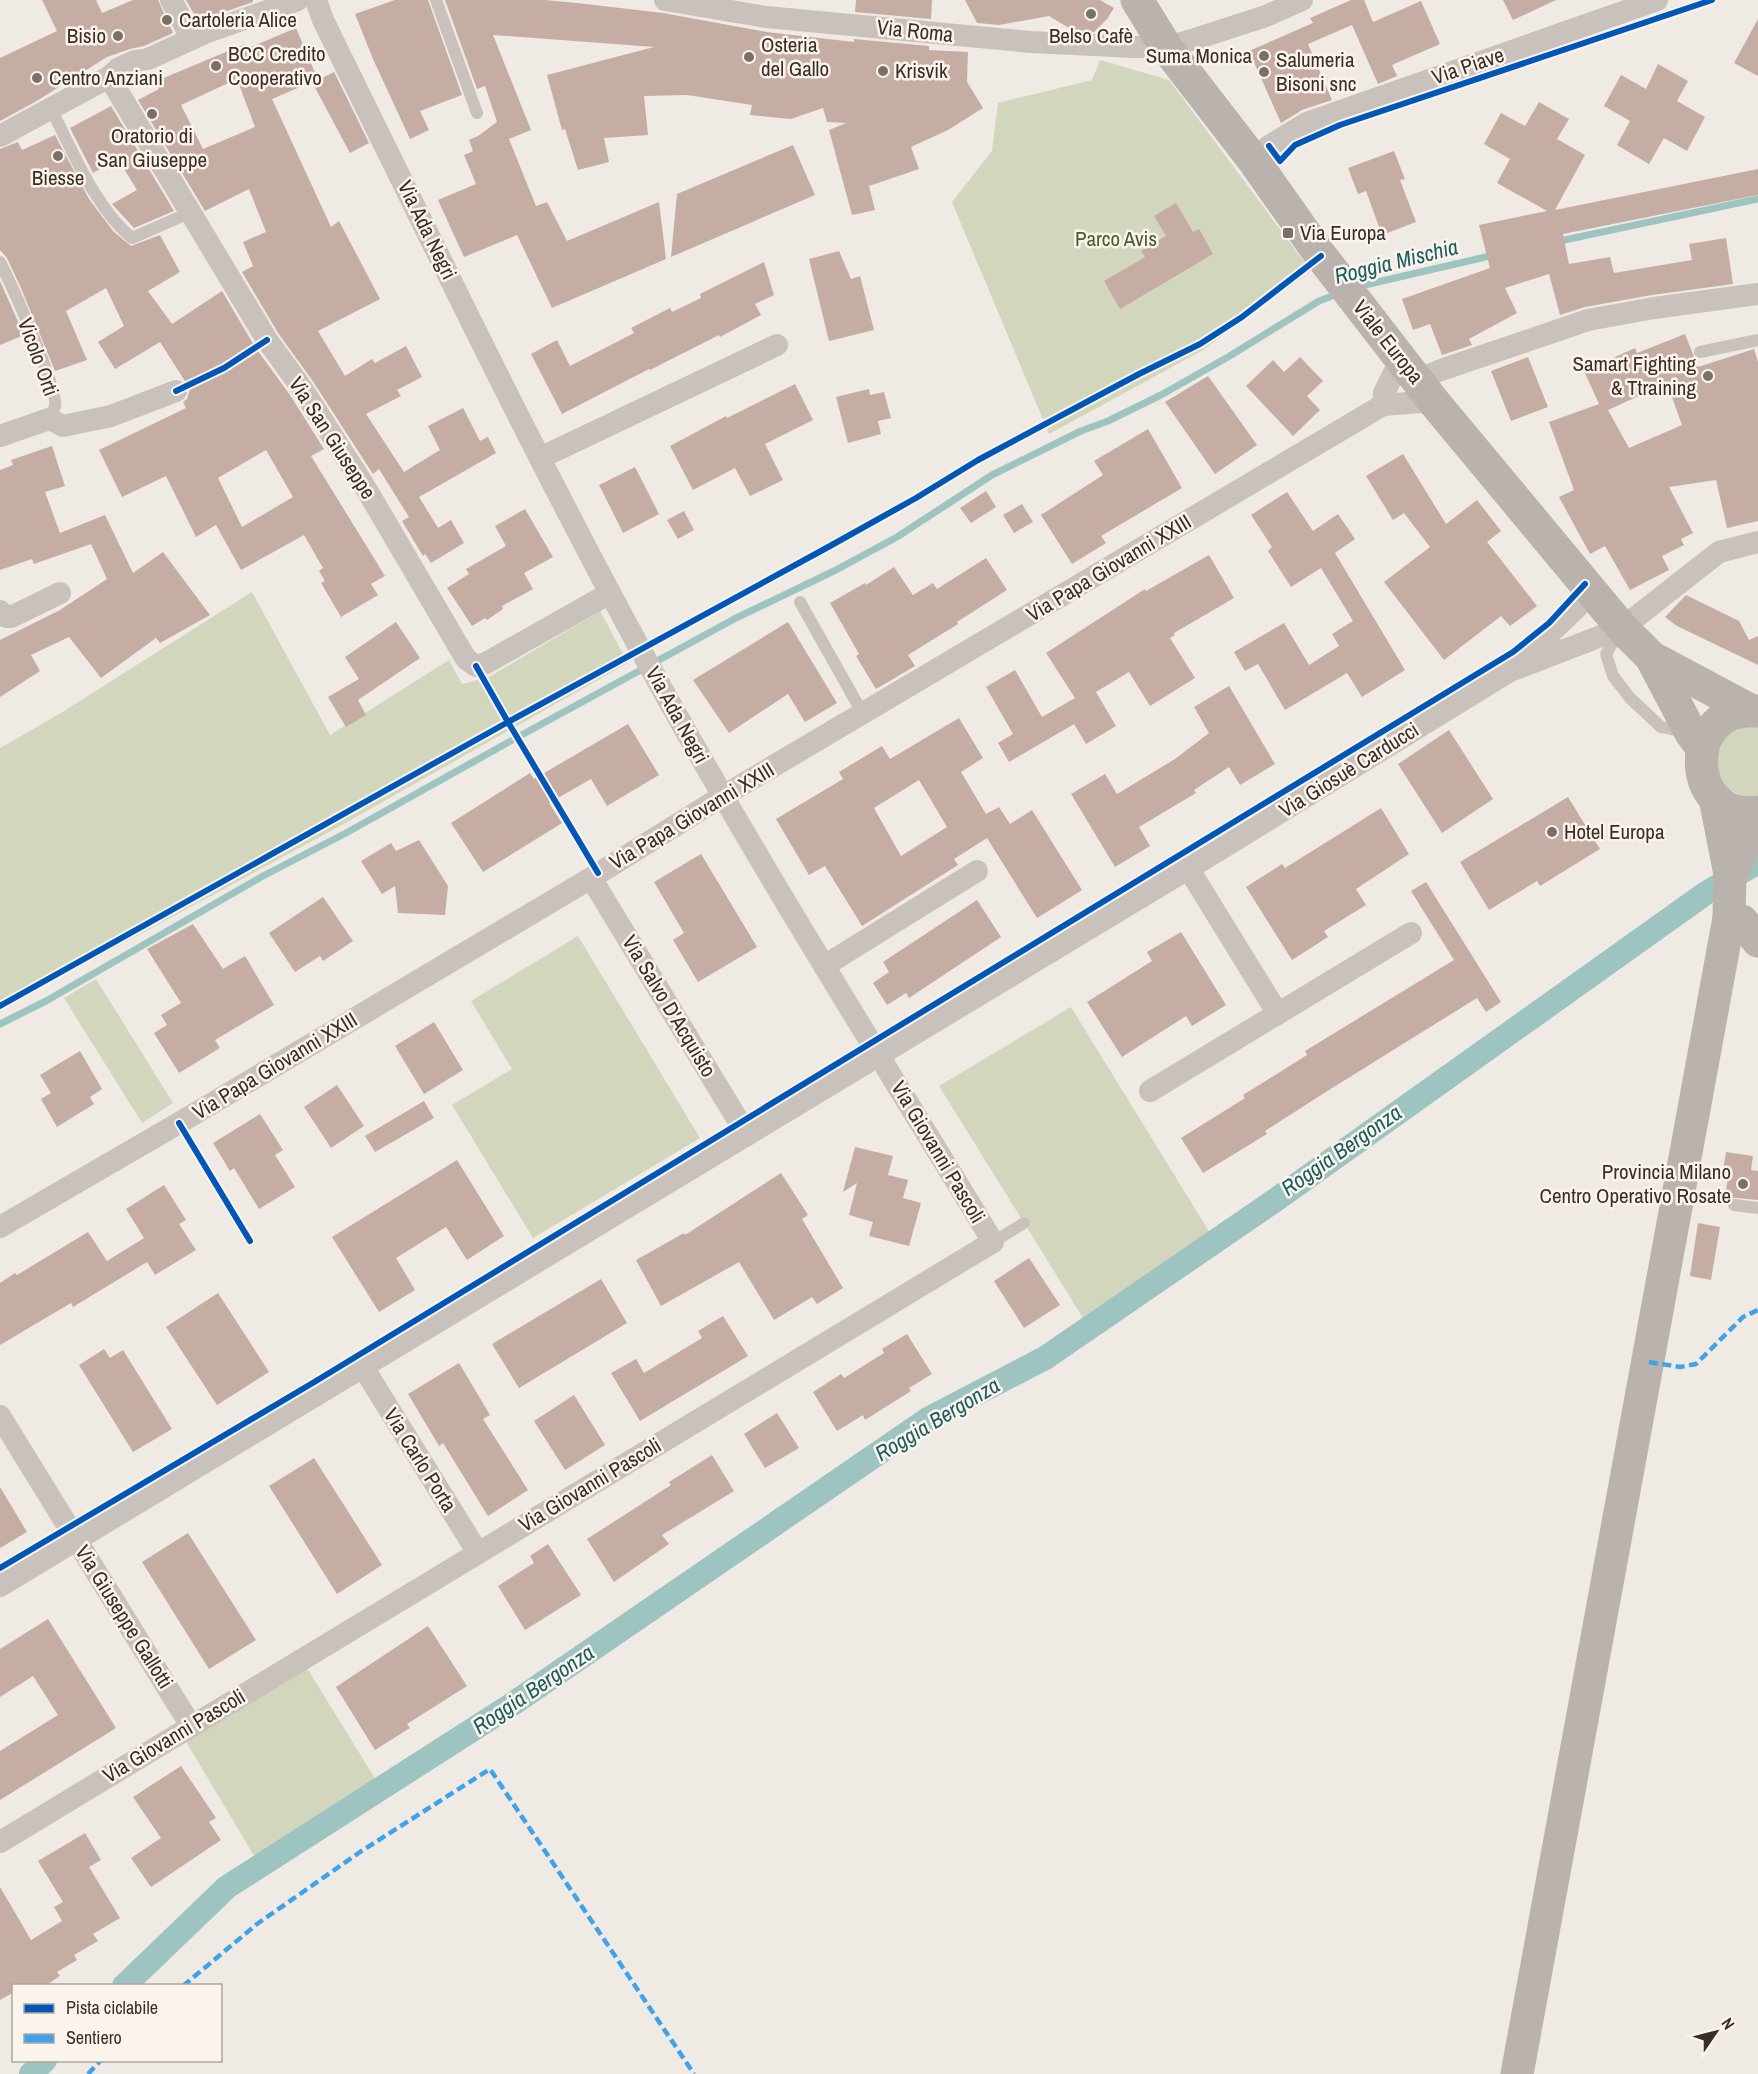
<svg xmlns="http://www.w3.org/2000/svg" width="1758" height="2074" viewBox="0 0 1758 2074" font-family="'Archivo Narrow',sans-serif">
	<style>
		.green { fill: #d2d6bd }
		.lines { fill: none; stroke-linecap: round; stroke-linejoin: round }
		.stream { stroke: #9ec4c2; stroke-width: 7 }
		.canal { stroke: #9ec4c2; stroke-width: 24 }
		.building { fill: #c5ada4; fill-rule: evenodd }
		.lane { stroke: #c9c2bc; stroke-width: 12 }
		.street { stroke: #c9c2bc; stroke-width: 22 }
		.secondary { stroke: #bab2ac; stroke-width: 33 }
		.quiet { stroke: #3fa3eb; stroke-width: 4.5; stroke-dasharray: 9 4.5; stroke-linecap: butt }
		.cycleway-casing { stroke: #fbf4ec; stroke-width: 10 }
		.cycleway { stroke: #0057b8; stroke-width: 6 }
		.poi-dot { fill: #7a706a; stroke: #fbf4ec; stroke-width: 2 }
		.labels { text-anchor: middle; stroke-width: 5; stroke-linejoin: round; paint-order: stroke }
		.poi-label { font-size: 21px; fill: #3b2e29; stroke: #fbf4ec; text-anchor: start }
		.street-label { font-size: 21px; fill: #3b2e29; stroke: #fbf4ec }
		.park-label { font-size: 21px; fill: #4b5b2b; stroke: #fbf4ec }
		.water-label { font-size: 22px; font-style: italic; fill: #1b5d60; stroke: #fbf4ec }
	</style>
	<rect width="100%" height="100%" fill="#f0eae4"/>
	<g class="green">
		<polygon points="1100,60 1169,80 1311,271 1203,350 1049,434 952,202 992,151 998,103 1092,80"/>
		<polygon points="252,592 330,735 449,660 462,684 489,677 600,611 628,663 340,826 0,1010 0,748 56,716"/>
		<polygon points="1758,721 1758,800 1754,801 1720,786 1712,750 1717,739"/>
		<polygon points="578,936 700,1138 533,1238 452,1105 512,1069 471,1001"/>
		<polygon points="96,979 173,1103 142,1123 64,998"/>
		<polygon points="1071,1007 1213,1238 1088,1326 939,1086"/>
		<polygon points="307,1668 379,1785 259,1864 185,1740"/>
	</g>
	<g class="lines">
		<g class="stream">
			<polyline points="1555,242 1758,199"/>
			<polyline points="1356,287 1494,255"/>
			<polyline points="0,1024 46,1001 263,876 346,833 507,743 736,618 836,570 897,537 992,475 1081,431 1108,421 1161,395 1228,357 1319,301 1340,293"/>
		</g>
		<g class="canal">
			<polyline points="124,1986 227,1887 511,1705 928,1419 1045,1358 1274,1201 1706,893 1758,862"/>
			<polyline points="31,2074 45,2060"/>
		</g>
	</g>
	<g class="building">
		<polygon points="42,0 96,0 102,13 133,0 158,0 173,33 144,46 130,49 107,57 35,102 0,121 0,58 57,31"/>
		<polygon points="186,0 253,0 253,2 198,21"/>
		<polygon points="395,0 428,0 462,95 420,111 429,130 410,139 373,59 355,14"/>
		<polygon points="445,0 545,0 577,3 663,13 767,32 854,42 854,39 929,46 929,50 968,52 967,82 983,108 948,130 911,147 919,169 869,186 875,210 852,215 829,130 846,123 827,122 823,108 791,119 750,115 752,105 687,95 644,96 648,135 604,138 609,162 578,170 565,129 562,130 547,75 654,47 493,35 531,130 509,139 536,206 547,202 567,241 659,202 666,259 552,308 517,235 464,257 438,200 476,184 464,155 473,151 469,140 478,136 497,122 485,86 477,89"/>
		<polygon points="856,0 932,0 931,19 855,12"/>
		<polygon points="965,0 1100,0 1114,8 1107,19 1094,32 1074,31 1049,16 999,25 977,23"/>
		<polygon points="1351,0 1364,0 1373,22 1421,1 1440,44 1392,65 1397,76 1378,84 1352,25 1308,44 1332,100 1302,110 1281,123 1249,51 1313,23 1310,18"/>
		<polygon points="1503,0 1556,0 1513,20"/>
		<polygon points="1758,19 1758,76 1734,63"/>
		<path d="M 296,28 L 318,80 L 334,72 L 369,143 L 350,153 L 312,82 L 314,81 L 272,99 L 331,227 L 339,221 L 380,299 L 318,331 L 345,376 L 372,359 L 375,363 L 406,346 L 422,377 L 397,390 L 401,396 L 366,414 L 404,472 L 440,450 L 428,426 L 463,408 L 480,441 L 488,437 L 496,453 L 419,497 L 438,528 L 451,520 L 464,543 L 431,563 L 425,554 L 423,556 L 402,521 L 409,517 L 379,469 L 373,474 L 312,380 L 278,333 L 242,272 L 253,266 L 243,242 L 266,232 L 249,189 L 205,211 L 138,100 L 159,89 L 154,82 L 245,44 L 246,49 ZM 237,79 L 255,127 L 203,149 L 181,105 Z"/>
		<polygon points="1658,64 1688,81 1677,101 1705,117 1687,151 1664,138 1649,164 1617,145 1630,121 1604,106 1621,75 1646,89"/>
		<polygon points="1539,102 1569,119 1557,139 1585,155 1555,210 1758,169 1758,195 1563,234 1569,264 1610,257 1614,273 1692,260 1689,244 1726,238 1733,284 1652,295 1585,307 1560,315 1549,274 1505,288 1517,313 1469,339 1472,345 1442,355 1430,324 1413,330 1402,299 1490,268 1479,225 1547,211 1497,183 1510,159 1484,144 1501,113 1525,126"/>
		<polygon points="111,106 174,211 134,228 112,204 137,190 118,159 93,173 70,128"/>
		<path d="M 55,135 L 89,199 L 113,231 L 131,246 L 160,235 L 180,272 L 148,291 L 172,324 L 222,291 L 255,347 L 290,395 L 324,449 L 311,456 L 385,576 L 371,584 L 378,595 L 341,617 L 321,583 L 325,581 L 319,571 L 323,568 L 304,535 L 241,570 L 216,525 L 196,537 L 166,476 L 122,497 L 99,450 L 186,408 L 183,402 L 187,399 L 190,389 L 160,342 L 115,369 L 98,342 L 124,326 L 106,288 L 66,311 L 87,360 L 55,371 L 21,288 L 7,258 L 0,250 L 0,149 L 18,142 L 22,150 ZM 266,450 L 293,497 L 242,527 L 218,478 Z"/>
		<polygon points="793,145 815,195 671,257 677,194"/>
		<polygon points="1394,151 1405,179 1400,180 1416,222 1382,235 1366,191 1358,194 1348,168"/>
		<polygon points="1176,203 1193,232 1199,229 1213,254 1120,309 1104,281 1145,257 1141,251 1166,236 1154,216"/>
		<polygon points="839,251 851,279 860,276 874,330 829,341 809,259"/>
		<polygon points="764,262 774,295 755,304 761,315 720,337 719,335 650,370 649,369 562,414 531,354 557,340 570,366 634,333 631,328 670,308 672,312 701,298 700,294"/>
		<polygon points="0,281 24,335 0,345"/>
		<path d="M 1685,334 L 1698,367 L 1754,349 L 1758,362 L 1758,521 L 1727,528 L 1716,480 L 1669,487 L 1693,533 L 1681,539 L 1684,545 L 1662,556 L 1669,570 L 1630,590 L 1605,546 L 1590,554 L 1559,497 L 1574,490 L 1549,422 L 1599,404 L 1584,371 L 1635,348 L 1637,353 ZM 1667,383 L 1682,425 L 1629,448 L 1608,410 Z"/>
		<polygon points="1300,357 1323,381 1307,396 1320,410 1293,436 1246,386 1273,360 1284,372"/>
		<polygon points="1528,357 1548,407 1511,421 1491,371"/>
		<polygon points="1208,376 1257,445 1215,474 1165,402"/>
		<polygon points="795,384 813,420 765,444 783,480 750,496 735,468 693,490 670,446 726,416 727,418"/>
		<polygon points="869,389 870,395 884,392 891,418 878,421 881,434 848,443 836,397"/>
		<polygon points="1148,429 1182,488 1101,536 1106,543 1072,564 1041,515 1103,475 1094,461"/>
		<polygon points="52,446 65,486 45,492 60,533 105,515 133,573 163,552 210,615 160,643 156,638 101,678 69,637 31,655 40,671 0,697 0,640 60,610 107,579 91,544 34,564 32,559 0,570 0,470 13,465 11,460"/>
		<polygon points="1403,454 1446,524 1477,500 1501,531 1487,542 1537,606 1510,626 1501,616 1444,660 1384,582 1430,547 1404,513 1393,520 1366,476"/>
		<polygon points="635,467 659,514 623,533 599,485"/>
		<polygon points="986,491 996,507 971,523 960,508"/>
		<polygon points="1287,492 1313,531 1338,514 1355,539 1335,553 1405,670 1362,697 1347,673 1285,710 1258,664 1245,671 1234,652 1284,623 1309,665 1339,646 1332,634 1353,621 1321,568 1291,587 1268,551 1272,547 1251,515"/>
		<polygon points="1022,504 1033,522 1014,533 1003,515"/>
		<polygon points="525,509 553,557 524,573 533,589 502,606 503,609 487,620 485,618 472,626 447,588 469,574 466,569 506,546 495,526"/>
		<polygon points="684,511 694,530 678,539 667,520"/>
		<polygon points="1209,555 1234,598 1174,633 1175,635 1170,638 1195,678 1150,706 1129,672 1096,692 1116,726 1086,744 1074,724 1009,762 998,743 1013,734 986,687 1015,670 1042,717 1075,698 1046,653 1145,589 1146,591"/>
		<polygon points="986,558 1007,590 957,622 958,624 908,655 915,666 876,689 856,656 859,654 830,603 865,583 866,585 894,567 913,595 933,583 937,589"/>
		<polygon points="1686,595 1739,621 1749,640 1758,636 1758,665 1677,626 1665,617"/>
		<polygon points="396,622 420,658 358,700 366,715 346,727 328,697 359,679 345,657"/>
		<polygon points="788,622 837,703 805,722 788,694 729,733 693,680"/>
		<polygon points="1229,686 1275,764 1240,785 1229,767 1194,790 1196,793 1139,827 1150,846 1115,867 1071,794 1105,774 1117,794 1175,759 1209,733 1194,707"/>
		<path d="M 959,718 L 983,758 L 961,772 L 986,814 L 999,807 L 1010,824 L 1032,810 L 1082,890 L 1037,918 L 987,838 L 954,859 L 958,865 L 862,926 L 825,866 L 809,875 L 776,819 L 843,779 L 839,772 L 882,746 L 890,759 ZM 919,780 L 947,827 L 901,856 L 874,808 Z"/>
		<polygon points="628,724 659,775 607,806 591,779 549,803 562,823 483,872 451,823 530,773 534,779"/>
		<polygon points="1449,730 1493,799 1442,833 1398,764"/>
		<polygon points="1568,797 1600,849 1540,886 1537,881 1489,910 1460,862"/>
		<polygon points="1381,808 1409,854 1356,889 1366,905 1324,931 1328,937 1292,960 1246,887 1282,864 1285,868"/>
		<polygon points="419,840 448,886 445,915 398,913 395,886 382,894 361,861 391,843 396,851"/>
		<polygon points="701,854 757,947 698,982 673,940 684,933 654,882"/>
		<polygon points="1426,882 1501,1002 1486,1012 1477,998 1329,1090 1265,1131 1267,1134 1203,1173 1181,1138 1245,1098 1243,1095 1307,1055 1305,1051 1454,960 1411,891"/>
		<polygon points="323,897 353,941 323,961 320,956 295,972 269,933"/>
		<polygon points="977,900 1001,937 909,998 906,993 887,1005 873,983 889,972 883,962"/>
		<polygon points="193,924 223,969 245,956 274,1005 215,1040 220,1048 179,1073 154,1033 167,1025 161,1015 181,1003 147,949"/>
		<polygon points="1181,932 1226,1005 1192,1026 1186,1016 1122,1057 1087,1002 1152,961 1147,952"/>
		<polygon points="434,1022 463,1070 424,1094 395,1046"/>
		<polygon points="80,1051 102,1089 90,1097 94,1104 57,1127 41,1099 51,1093 40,1075"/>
		<polygon points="337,1085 364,1126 331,1148 304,1107"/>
		<polygon points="424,1101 434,1118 375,1152 365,1136"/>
		<polygon points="260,1114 283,1150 275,1155 295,1187 259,1209 234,1168 230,1171 213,1143"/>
		<polygon points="855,1147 893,1156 888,1175 908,1180 903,1198 921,1203 909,1246 869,1236 873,1222 849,1215 857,1183 843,1192"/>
		<polygon points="1726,1152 1753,1156 1751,1170 1758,1171 1758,1200 1725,1197 1729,1171 1723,1170"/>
		<polygon points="457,1160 504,1236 467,1260 446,1227 396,1258 415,1290 379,1312 332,1237"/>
		<polygon points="781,1173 808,1215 802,1219 843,1288 817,1304 812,1297 774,1320 739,1262 661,1306 636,1260 684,1233 685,1235"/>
		<polygon points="164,1185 186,1220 179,1224 196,1250 155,1275 147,1262 73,1307 71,1303 0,1345 0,1283 15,1273 17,1275 88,1232 107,1261 144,1238 126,1209"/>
		<polygon points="1698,1223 1720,1227 1711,1280 1690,1276"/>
		<polygon points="1029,1258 1060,1305 1024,1328 994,1281"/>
		<polygon points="601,1279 627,1323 519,1388 492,1344"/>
		<polygon points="218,1293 269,1372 217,1405 166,1327"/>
		<polygon points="723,1316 748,1356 640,1421 611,1373 636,1359 644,1373 702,1338 698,1331"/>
		<polygon points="907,1334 932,1374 909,1388 911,1391 865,1420 863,1415 837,1431 813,1392 841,1374 844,1378 884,1353 882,1349"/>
		<polygon points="104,1349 110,1358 123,1350 172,1429 133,1452 79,1365"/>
		<polygon points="459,1363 490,1415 483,1419 528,1490 488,1516 443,1443 439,1446 408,1394"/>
		<polygon points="574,1395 605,1445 565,1470 534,1421"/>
		<polygon points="777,1413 799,1448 765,1468 744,1434"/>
		<polygon points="712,1455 734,1491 662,1535 669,1544 614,1582 587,1539 671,1485 669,1482"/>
		<polygon points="314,1458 382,1565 337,1594 269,1486"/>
		<polygon points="0,1487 27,1532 0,1548"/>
		<polygon points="188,1533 256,1640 209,1669 142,1562"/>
		<polygon points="548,1544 581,1595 525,1630 498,1586 534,1563 530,1556"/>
		<polygon points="48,1619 116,1728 0,1800 0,1751 58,1715 33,1676 0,1697 0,1649"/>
		<polygon points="428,1626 467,1686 407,1724 410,1728 375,1750 336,1687"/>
		<polygon points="181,1766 216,1818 209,1822 221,1840 151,1887 131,1858 161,1838 133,1797"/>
		<polygon points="85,1833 101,1860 89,1867 120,1918 93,1934 98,1941 74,1955 77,1960 57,1972 60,1976 45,1986 14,1986 14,1992 0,2000 0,1887 31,1940 62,1921 54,1907 63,1902 38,1861"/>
	</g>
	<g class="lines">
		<g class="lane">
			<polyline points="436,0 477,113"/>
			<path d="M 51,109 C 73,151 95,208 132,238 L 189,213"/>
			<path d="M 0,262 C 11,284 58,387 55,406 C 54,410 51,415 49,419"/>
			<polyline points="1700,352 1758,340"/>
			<polyline points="800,602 863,714"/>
			<polyline points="1619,632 1606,654 1613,676 1630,698 1661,727 1685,732"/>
			<polyline points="1734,1205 1758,1208"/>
			<polyline points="993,1242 1024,1223"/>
		</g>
		<g class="street">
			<polyline points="171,0 192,39"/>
			<polyline points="665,0 766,17 1031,42 1135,47 1166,47 1195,39 1266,16 1302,0"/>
			<polyline points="109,77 267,340 301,387 365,487 466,659 476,666 486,663 610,593"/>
			<polyline points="0,136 109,77 119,68 135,61 148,59 205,33 298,0"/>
			<polyline points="1254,161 1269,146 1307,123 1657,0"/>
			<polyline points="1418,380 1441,370 1588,320 1654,308 1758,294"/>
			<polyline points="1383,405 1384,393 1401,359"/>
			<polyline points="0,436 49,419 63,426 111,416 176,391"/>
			<polyline points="540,458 777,345"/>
			<polyline points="0,611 6,617 11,617 60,593"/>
			<polyline points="1520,662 1592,593"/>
			<polyline points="1188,868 1278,1014"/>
			<polyline points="591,878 747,1135"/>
			<polyline points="824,966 977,871"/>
			<polyline points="1150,1091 1411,933"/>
			<polyline points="0,1227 179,1123 591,878 723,796 1383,405 1434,401"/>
			<polyline points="363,1367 478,1553"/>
			<polyline points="0,1416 191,1726"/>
			<polyline points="0,1586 1219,850 1510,671 1622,628 1719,552 1758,542"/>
			<path d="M 0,1842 L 993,1242 C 875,1048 754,857 645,658 C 531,449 428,233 323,20 L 316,0"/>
		</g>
		<g class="secondary">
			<polyline points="1137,0 1166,47 1254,161 1321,256 1434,402 1622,628 1651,657 1750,710"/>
			<polyline points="1651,657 1691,733 1702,748"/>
			<path d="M 1758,711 C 1680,704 1685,823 1758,812"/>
			<polyline points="1730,874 1758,825"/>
			<polyline points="1729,918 1742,921 1758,941"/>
			<polyline points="1517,2074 1729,918 1730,874 1715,798"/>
		</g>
		<g class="quiet">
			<polyline points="1649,1362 1680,1367 1696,1364 1743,1317 1758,1310"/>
			<polyline points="183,1986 257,1924 360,1852 490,1769 694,2074"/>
			<polyline points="88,2074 101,2060"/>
		</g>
		<defs>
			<g id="cycleway">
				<polyline points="1269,146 1280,161 1295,145 1340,125 1712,0"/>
				<polyline points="176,391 224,368 267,340"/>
				<polyline points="598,873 508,722 830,546 916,498 978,460 1139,374 1200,344 1242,317 1321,256"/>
				<polyline points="0,1006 508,722 476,666"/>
				<polyline points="179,1123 250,1241"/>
				<polyline points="0,1568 316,1381 1513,652 1549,623 1585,584"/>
			</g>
		</defs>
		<use href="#cycleway" class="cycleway-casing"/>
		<use href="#cycleway" class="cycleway"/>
	</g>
	<g class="poi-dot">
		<circle cx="1091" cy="14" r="6"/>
		<circle cx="167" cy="20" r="6"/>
		<circle cx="118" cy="36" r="6"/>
		<circle cx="1264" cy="56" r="6"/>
		<circle cx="749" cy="57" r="6"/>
		<circle cx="216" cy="66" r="6"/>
		<circle cx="883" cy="71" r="6"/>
		<circle cx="1264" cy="72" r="6"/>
		<circle cx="37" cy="78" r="6"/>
		<circle cx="152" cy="114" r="6"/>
		<circle cx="58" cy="156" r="6"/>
		<rect x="1282" y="227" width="12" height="12" rx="3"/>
		<circle cx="1708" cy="376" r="6"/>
		<circle cx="1552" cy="832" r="6"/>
		<circle cx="1743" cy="1184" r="6"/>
	</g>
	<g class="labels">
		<g class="poi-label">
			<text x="179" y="27">Cartoleria Alice</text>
			<text x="106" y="43" text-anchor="end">Bisio</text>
			<text x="1091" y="43" text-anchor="middle">Belso Cafè</text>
			<text x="761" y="52">Osteria<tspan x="761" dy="24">del Gallo</tspan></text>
			<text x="228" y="61">BCC Credito<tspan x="228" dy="24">Cooperativo</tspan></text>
			<text x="1252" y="63" text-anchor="end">Suma Monica</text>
			<text x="1276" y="67">Salumeria<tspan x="1276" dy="24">Bisoni snc</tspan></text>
			<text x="895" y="78">Krisvik</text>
			<text x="49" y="85">Centro Anziani</text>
			<text x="152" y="143" text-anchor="middle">Oratorio di<tspan x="152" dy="24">San Giuseppe</tspan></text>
			<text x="58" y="185" text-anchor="middle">Biesse</text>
			<text x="1300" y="240">Via Europa</text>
			<text x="1696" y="371" text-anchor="end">Samart Fighting<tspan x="1696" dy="24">&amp; Ttraining</tspan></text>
			<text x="1564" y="839">Hotel Europa</text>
			<text x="1731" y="1179" text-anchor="end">Provincia Milano<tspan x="1731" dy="24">Centro Operativo Rosate</tspan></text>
		</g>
		<g class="street-label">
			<text transform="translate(915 31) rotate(6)" y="7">Via Roma</text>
			<text transform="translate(1468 66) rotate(-19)" y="7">Via Piave</text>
			<text transform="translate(427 230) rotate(64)" y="7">Via Ada Negri</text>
			<text transform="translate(1388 342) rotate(52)" y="7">Viale Europa</text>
			<text transform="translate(38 357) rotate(70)" y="7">Vicolo Orti</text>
			<text transform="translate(332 438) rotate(57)" y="7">Via San Giuseppe</text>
			<text transform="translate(1109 568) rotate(-31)" y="7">Via Papa Giovanni XXIII</text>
			<text transform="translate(677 715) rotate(61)" y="7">Via Ada Negri</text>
			<text transform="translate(1349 770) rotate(-32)" y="7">Via Giosuè Carducci</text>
			<text transform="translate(692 816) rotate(-31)" y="7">Via Papa Giovanni XXIII</text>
			<text transform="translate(669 1006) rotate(59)" y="7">Via Salvo D'Acquisto</text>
			<text transform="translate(275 1066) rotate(-31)" y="7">Via Papa Giovanni XXIII</text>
			<text transform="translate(938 1152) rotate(59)" y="7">Via Giovanni Pascoli</text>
			<text transform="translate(420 1460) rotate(58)" y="7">Via Carlo Porta</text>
			<text transform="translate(590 1485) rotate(-31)" y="7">Via Giovanni Pascoli</text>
			<text transform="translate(124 1617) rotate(58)" y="7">Via Giuseppe Gallotti</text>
			<text transform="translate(174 1736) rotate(-31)" y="7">Via Giovanni Pascoli</text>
		</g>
		<g class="park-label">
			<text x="1116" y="246">Parco Avis</text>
		</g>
		<g class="water-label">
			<text transform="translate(1396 261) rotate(-14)" y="8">Roggia Mischia</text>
			<text transform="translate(1341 1150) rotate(-35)" y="8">Roggia Bergonza</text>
			<text transform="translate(937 1419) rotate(-31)" y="8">Roggia Bergonza</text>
			<text transform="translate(533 1689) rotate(-34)" y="8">Roggia Bergonza</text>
		</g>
	</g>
	<rect x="12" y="1984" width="210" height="78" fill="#fbf4ec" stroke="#aea59e" stroke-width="1.5"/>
	<rect x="24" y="2004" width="30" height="9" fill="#0057b8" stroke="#aea59e" stroke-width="1.5"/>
	<text x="66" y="2014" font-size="18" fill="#3b2e29">Pista ciclabile</text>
	<rect x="24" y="2034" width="30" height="9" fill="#3fa3eb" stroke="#aea59e" stroke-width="1.5"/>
	<text x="66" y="2044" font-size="18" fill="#3b2e29">Sentiero</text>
	<g transform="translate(1716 2032) rotate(55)" stroke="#fbf4ec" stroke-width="4.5" paint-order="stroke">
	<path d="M0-4.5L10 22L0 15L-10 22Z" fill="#3b2e29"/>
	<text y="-9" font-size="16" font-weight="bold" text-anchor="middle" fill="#3b2e29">N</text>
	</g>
</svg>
